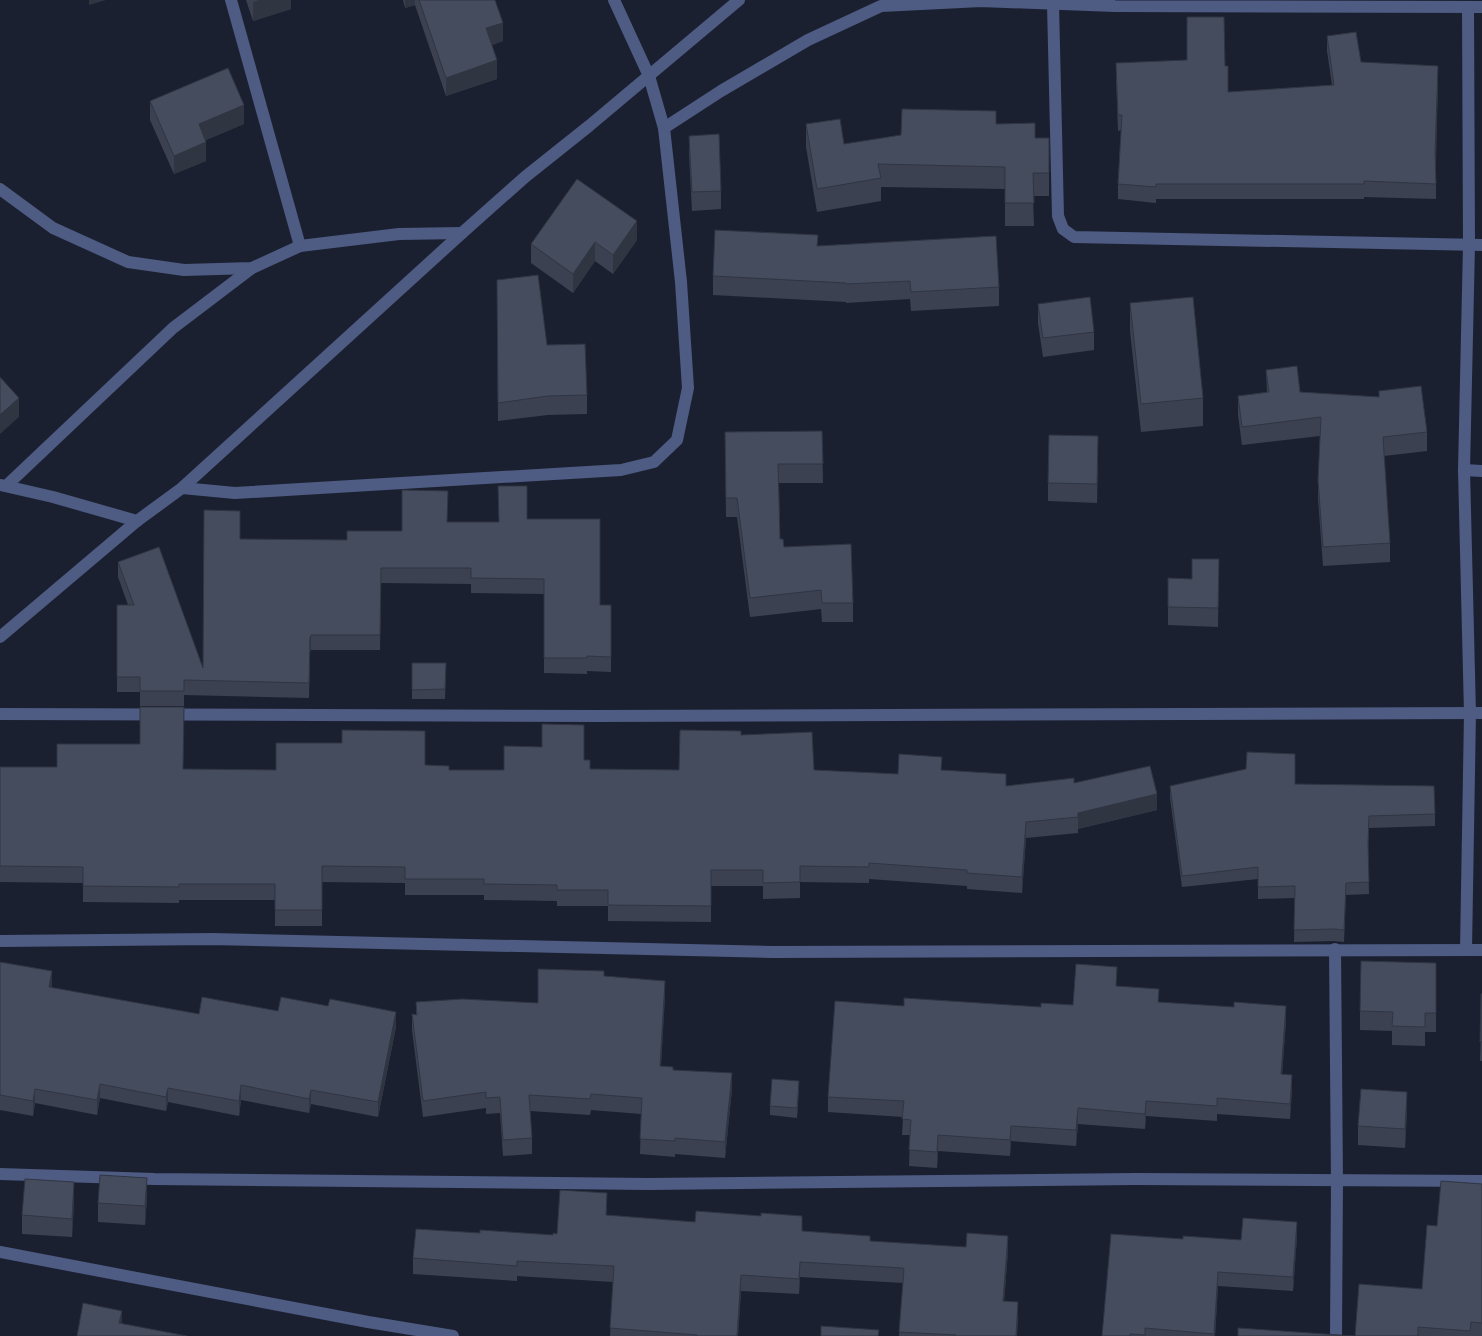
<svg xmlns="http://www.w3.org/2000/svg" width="1482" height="1336" viewBox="0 0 1482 1336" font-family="'Space Grotesk',sans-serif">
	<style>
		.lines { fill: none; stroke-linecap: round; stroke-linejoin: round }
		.minor { stroke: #4e5b83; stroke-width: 12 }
		.wall { fill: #3b4151 }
		.shaded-wall { fill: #303542 }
		.building { fill: #454c5e; stroke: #303542 }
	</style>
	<rect width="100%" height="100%" fill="#1b2030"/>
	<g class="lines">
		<g class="minor">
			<polyline points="231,0 300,246"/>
			<polyline points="1053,4 1058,216 1063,229 1074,237 1482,245"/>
			<polyline points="664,128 721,91 808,40 881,6 981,1 1115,6 1482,7"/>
			<polyline points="0,189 53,228 128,262 184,270 252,268 300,246 399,234 462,233"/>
			<polyline points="1464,470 1482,471"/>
			<polyline points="1,485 53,497 137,521"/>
			<polyline points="6,486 173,328 252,268"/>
			<polyline points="182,488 235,493 621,470 654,462 677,440 688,388 681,282 664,128 649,76 614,0"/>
			<polyline points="0,637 137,521 182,488 462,233 525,177 589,126 739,0"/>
			<polyline points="0,714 596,716 1482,713"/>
			<polyline points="0,941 212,939 772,952 1482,950"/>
			<polyline points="1335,949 1337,1182 1336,1336"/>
			<polyline points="1466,950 1470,713 1464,470 1469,245 1468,8"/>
			<polyline points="0,1174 154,1179 649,1184 1136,1179 1482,1181"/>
			<polyline points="0,1252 368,1322 453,1336"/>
		</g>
	</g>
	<g class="wall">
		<polygon points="246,0 292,0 291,0 291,9 253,21"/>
		<polygon points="403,0 495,0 503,41 492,45 497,79 446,96 415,5 405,8"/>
		<polygon points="1327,36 1361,62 1438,81 1436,161 1436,199 1364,197 1364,199 1156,199 1156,203 1118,199 1118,184 1121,130 1118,131 1116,78 1116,63 1225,66 1228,92 1332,85 1327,51"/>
		<polygon points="150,101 244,124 206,140 206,161 174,174 150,120"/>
		<polygon points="806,124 844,144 996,124 1049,173 1049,196 1033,196 1034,226 1005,226 1005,189 881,187 881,201 817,212 806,147"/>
		<polygon points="689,136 721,191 721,209 692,211 689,155"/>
		<polygon points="637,240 613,274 595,261 573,293 531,263 531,244"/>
		<polygon points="818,246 999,287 999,306 911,311 910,299 846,303 846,302 713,295 713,276"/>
		<polygon points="497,280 587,395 587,414 548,415 498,421"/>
		<polygon points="1130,303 1203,398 1203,426 1141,432 1130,331"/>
		<polygon points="1038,304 1094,332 1094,350 1043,357 1038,323"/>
		<polygon points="1266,370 1300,392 1379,397 1379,391 1427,432 1427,451 1384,456 1390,543 1390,562 1323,566 1318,499 1318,480 1320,436 1242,445 1238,415 1238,396 1267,393"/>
		<polygon points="822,431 823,483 779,483 780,539 784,547 853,603 853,622 822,622 821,609 750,617 737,517 726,517 725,451"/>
		<polygon points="1098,455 1097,503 1048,501 1048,483"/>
		<polygon points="527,519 600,605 611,605 611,672 587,671 587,674 544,673 544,594 471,593 471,584 381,583 380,650 311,650 310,652 309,698 184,695 184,706 140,706 140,692 117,692 117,605 128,605 118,577 118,562 203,668 240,539 347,540 402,531 447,522 499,522"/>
		<polygon points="1219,559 1218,627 1168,625 1168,607"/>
		<polygon points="412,663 446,663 445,699 412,699"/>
		<polygon points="741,735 814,770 898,774 942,770 1006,786 1074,783 1157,810 1078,829 1078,833 1026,838 1022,893 967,889 967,886 869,879 869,883 800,882 800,898 763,899 763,886 711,886 711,922 608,921 608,906 557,906 557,901 484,900 484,895 405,895 405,883 322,882 322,926 275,926 275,900 179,900 179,903 83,902 83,883 0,882 0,767 57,767 140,744 183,769 276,770 425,765 449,770 504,770 584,760 590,769 679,770"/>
		<polygon points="1295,784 1435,814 1435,826 1369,828 1368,849 1369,894 1346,895 1344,942 1334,941 1294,942 1295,898 1258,899 1258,879 1182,887 1170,798 1170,786"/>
		<polygon points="0,962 52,986 52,988 199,1014 278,1011 396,1027 378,1117 311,1104 309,1113 241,1100 239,1116 168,1102 166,1111 100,1098 97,1115 35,1103 33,1116 0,1110"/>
		<polygon points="1436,963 1436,1032 1425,1032 1425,1046 1392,1045 1392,1031 1360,1030 1360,1011"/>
		<polygon points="604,976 665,996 661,1066 732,1089 725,1158 675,1154 675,1157 640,1154 641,1114 591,1110 590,1115 530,1111 532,1138 532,1154 503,1156 500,1113 486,1114 486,1108 423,1117 412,1030 412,1014 416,1015 416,1002 538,1003"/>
		<polygon points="1117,986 1159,1002 1286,1021 1282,1074 1292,1090 1290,1119 1217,1114 1217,1121 1146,1116 1145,1129 1078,1124 1076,1146 1011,1141 1010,1156 938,1151 937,1168 909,1166 910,1135 902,1135 903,1117 828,1112 828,1097 904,1006 1041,1007 1073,1005"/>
		<polygon points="1482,994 1482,1061 1480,1061"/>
		<polygon points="799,1090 797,1118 770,1115 770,1106"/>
		<polygon points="1407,1110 1405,1148 1358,1145 1358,1126"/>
		<polygon points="1482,1184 1482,1336 1355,1336 1422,1289 1437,1226"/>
		<polygon points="147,1197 145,1225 98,1222 98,1203"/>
		<polygon points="74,1201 72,1237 22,1234 22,1215"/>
		<polygon points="607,1208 606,1215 802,1231 870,1241 1008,1251 1004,1301 1018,1317 1017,1336 899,1336 903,1283 800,1277 799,1294 741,1291 738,1336 610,1336 613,1282 517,1276 517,1281 413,1274 413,1258 480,1233 553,1235 557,1234"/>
		<polygon points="1297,1237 1293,1291 1218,1286 1215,1336 1102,1336 1183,1239 1241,1240"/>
	</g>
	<g class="shaded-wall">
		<polygon points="89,0 106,0 89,5"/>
		<polygon points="259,0 292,0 291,0 291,9 253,21 253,2"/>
		<polygon points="405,0 415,0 415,5 405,8"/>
		<polygon points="503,23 503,41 486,47 486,28"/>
		<polygon points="497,60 497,79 446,96 446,78"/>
		<polygon points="1438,66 1438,81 1435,168 1435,153"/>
		<polygon points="244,105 244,124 199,143 199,124"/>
		<polygon points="206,142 206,161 174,174 174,156"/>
		<polygon points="637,221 637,240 613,274 613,255"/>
		<polygon points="595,242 595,261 573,293 573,274"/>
		<polygon points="19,398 19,417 0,434 0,415"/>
		<polygon points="311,635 311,650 310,652 309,698 310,637"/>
		<polygon points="1157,794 1157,810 1078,829 1078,813"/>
		<polygon points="1026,822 1026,838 1022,893 1022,877"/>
		<polygon points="52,971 52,986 49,1002 49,987"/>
		<polygon points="665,981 665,996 660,1082 660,1066"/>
		<polygon points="1286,1006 1286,1021 1281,1089 1281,1074"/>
		<polygon points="396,1012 396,1027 378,1117 378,1102"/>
		<polygon points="732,1073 732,1089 725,1158 725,1142"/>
		<polygon points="1292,1075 1292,1090 1290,1119 1290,1104"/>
		<polygon points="100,1084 100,1098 97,1115 97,1100"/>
		<polygon points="241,1085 241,1100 239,1116 239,1101"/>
		<polygon points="168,1088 168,1102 166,1111 166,1097"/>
		<polygon points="35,1089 35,1103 33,1116 33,1101"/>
		<polygon points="311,1090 311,1104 309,1113 309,1099"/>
		<polygon points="1407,1092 1407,1110 1405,1148 1405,1129"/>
		<polygon points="1146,1101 1146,1116 1145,1129 1145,1114"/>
		<polygon points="1078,1108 1078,1124 1076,1146 1076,1130"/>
		<polygon points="1011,1126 1011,1141 1010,1156 1010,1140"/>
		<polygon points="938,1135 938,1151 937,1168 937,1152"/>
		<polygon points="147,1178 147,1197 145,1225 145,1206"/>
		<polygon points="74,1182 74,1201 72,1237 72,1219"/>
		<polygon points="1297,1222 1297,1237 1293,1291 1293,1277"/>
		<polygon points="1008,1236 1008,1251 1003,1316 1003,1301"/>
		<polygon points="800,1262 800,1277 799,1294 799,1279"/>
		<polygon points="1218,1272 1218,1286 1215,1336 1214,1336"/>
		<polygon points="741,1275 741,1291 738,1336 737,1336"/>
		<polygon points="1018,1302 1017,1336 1016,1336"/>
		<polygon points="122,1311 122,1328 119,1323"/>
	</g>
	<g class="building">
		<polygon points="419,0 495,0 503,23 486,28 497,60 446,78"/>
		<polygon points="1187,17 1224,17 1225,66 1228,66 1228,92 1334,85 1327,36 1356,32 1361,62 1438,66 1435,153 1436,184 1364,181 1364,184 1156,184 1156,187 1118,184 1122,115 1118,115 1116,63 1187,60"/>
		<polygon points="228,68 244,105 199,124 206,142 174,156 150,101"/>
		<polygon points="902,109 996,111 996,124 1035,123 1035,138 1049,138 1049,173 1033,173 1034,203 1005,203 1005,167 878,164 881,178 817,189 806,124 840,119 844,144 901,135"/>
		<polygon points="719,134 721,191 692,192 689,136"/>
		<polygon points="577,179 637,221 613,255 595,242 573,274 531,244"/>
		<polygon points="715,230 818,235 817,246 996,236 999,287 911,292 910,281 846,284 846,283 713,276"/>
		<polygon points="538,275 547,345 585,344 587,395 548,396 498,403 497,280"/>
		<polygon points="1090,297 1094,332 1043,338 1038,304"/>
		<polygon points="1193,297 1203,398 1141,404 1130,303"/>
		<polygon points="1297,366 1300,392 1379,397 1379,391 1421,386 1427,432 1383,437 1390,543 1323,547 1318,480 1321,417 1242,427 1238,396 1269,392 1266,370"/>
		<polygon points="0,377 19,398 0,415"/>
		<polygon points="822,431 823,464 778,464 780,539 783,539 784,547 851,544 853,603 822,603 821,590 750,598 737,498 726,498 725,432"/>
		<polygon points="1049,435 1098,436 1097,484 1048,483"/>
		<polygon points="498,486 527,486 527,519 600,519 600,605 611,605 611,657 587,656 587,658 544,658 544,579 471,578 471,568 381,568 380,635 311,635 310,637 309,683 184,680 184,691 140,691 140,677 117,677 117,605 134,605 118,562 159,547 203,668 204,510 240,511 240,539 347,540 347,531 402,531 402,490 448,491 447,522 499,522"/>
		<polygon points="1192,559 1219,559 1218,608 1168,607 1168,578 1192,579"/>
		<polygon points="412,663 446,663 445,689 412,690"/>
		<polygon points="140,707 184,707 183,769 276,770 276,743 342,743 342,730 425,731 425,765 449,766 449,770 504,770 504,746 542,747 542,724 584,725 584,760 590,760 590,769 679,770 680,730 741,731 741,735 812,732 814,770 898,774 899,754 942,757 941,770 1006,774 1006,786 1074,778 1074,783 1150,766 1157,794 1078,813 1078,817 1026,822 1022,877 967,873 967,870 869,863 869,867 800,866 800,882 763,883 763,870 711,870 711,906 608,905 608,890 557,890 557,885 484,884 484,879 405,879 405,867 322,866 322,910 275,910 275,884 179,884 179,887 83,886 83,867 0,866 0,767 57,767 57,744 140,744"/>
		<polygon points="1247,752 1295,754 1295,784 1434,786 1435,814 1369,816 1368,843 1369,882 1346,883 1344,930 1334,929 1294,930 1295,886 1258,887 1258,867 1182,876 1170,786 1246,769"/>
		<polygon points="1361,961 1436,963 1436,1013 1425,1013 1425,1027 1392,1026 1393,1012 1360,1011"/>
		<polygon points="0,962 52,971 49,987 199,1014 202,997 278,1011 281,997 328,1006 330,999 396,1012 378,1102 311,1090 309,1099 241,1085 239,1101 168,1088 166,1097 100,1084 97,1100 35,1089 33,1101 0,1095"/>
		<polygon points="1076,964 1117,967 1116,986 1159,989 1158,1002 1234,1007 1234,1002 1286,1006 1281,1074 1292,1075 1290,1104 1217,1098 1217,1106 1146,1101 1145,1114 1078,1108 1076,1130 1011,1126 1010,1140 938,1135 937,1152 909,1150 911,1120 902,1119 904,1101 828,1097 835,1001 904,1006 904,998 1041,1007 1041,1003 1073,1005"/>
		<polygon points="538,969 604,971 604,976 665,981 660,1066 673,1067 673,1070 732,1073 725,1142 675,1138 675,1141 640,1139 642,1098 591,1094 590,1099 529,1095 532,1138 503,1140 500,1097 486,1098 486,1092 423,1101 412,1014 417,1015 416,1002 463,999 538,1003"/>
		<polygon points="1481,994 1482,994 1482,1042 1480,1042"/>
		<polygon points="772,1079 799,1081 797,1108 770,1106"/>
		<polygon points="1361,1089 1407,1092 1405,1129 1358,1126"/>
		<polygon points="100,1175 147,1178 145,1206 98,1203"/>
		<polygon points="25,1179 74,1182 72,1219 22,1215"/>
		<polygon points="1441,1181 1482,1184 1482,1323 1471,1322 1470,1331 1418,1327 1418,1336 1355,1336 1359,1284 1422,1289 1427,1225 1437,1226"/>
		<polygon points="560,1190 607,1193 606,1215 695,1222 696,1211 761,1216 761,1213 802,1216 802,1231 870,1236 870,1241 966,1247 967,1233 1008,1236 1003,1301 1018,1302 1016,1336 956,1336 956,1335 899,1332 904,1269 903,1268 800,1262 799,1279 741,1275 737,1336 697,1336 697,1335 610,1328 614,1266 517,1261 517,1266 413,1258 416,1229 480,1233 480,1230 553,1235 553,1233 557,1234"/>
		<polygon points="1243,1218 1297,1222 1293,1277 1218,1272 1214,1334 1145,1328 1145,1335 1130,1334 1130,1336 1102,1336 1111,1234 1183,1239 1183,1236 1241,1240"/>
		<polygon points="83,1303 122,1311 119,1323 187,1336 77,1336"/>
		<polygon points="821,1326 879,1330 878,1336 821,1336"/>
		<polygon points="1238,1328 1354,1336 1238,1336"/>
	</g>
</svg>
